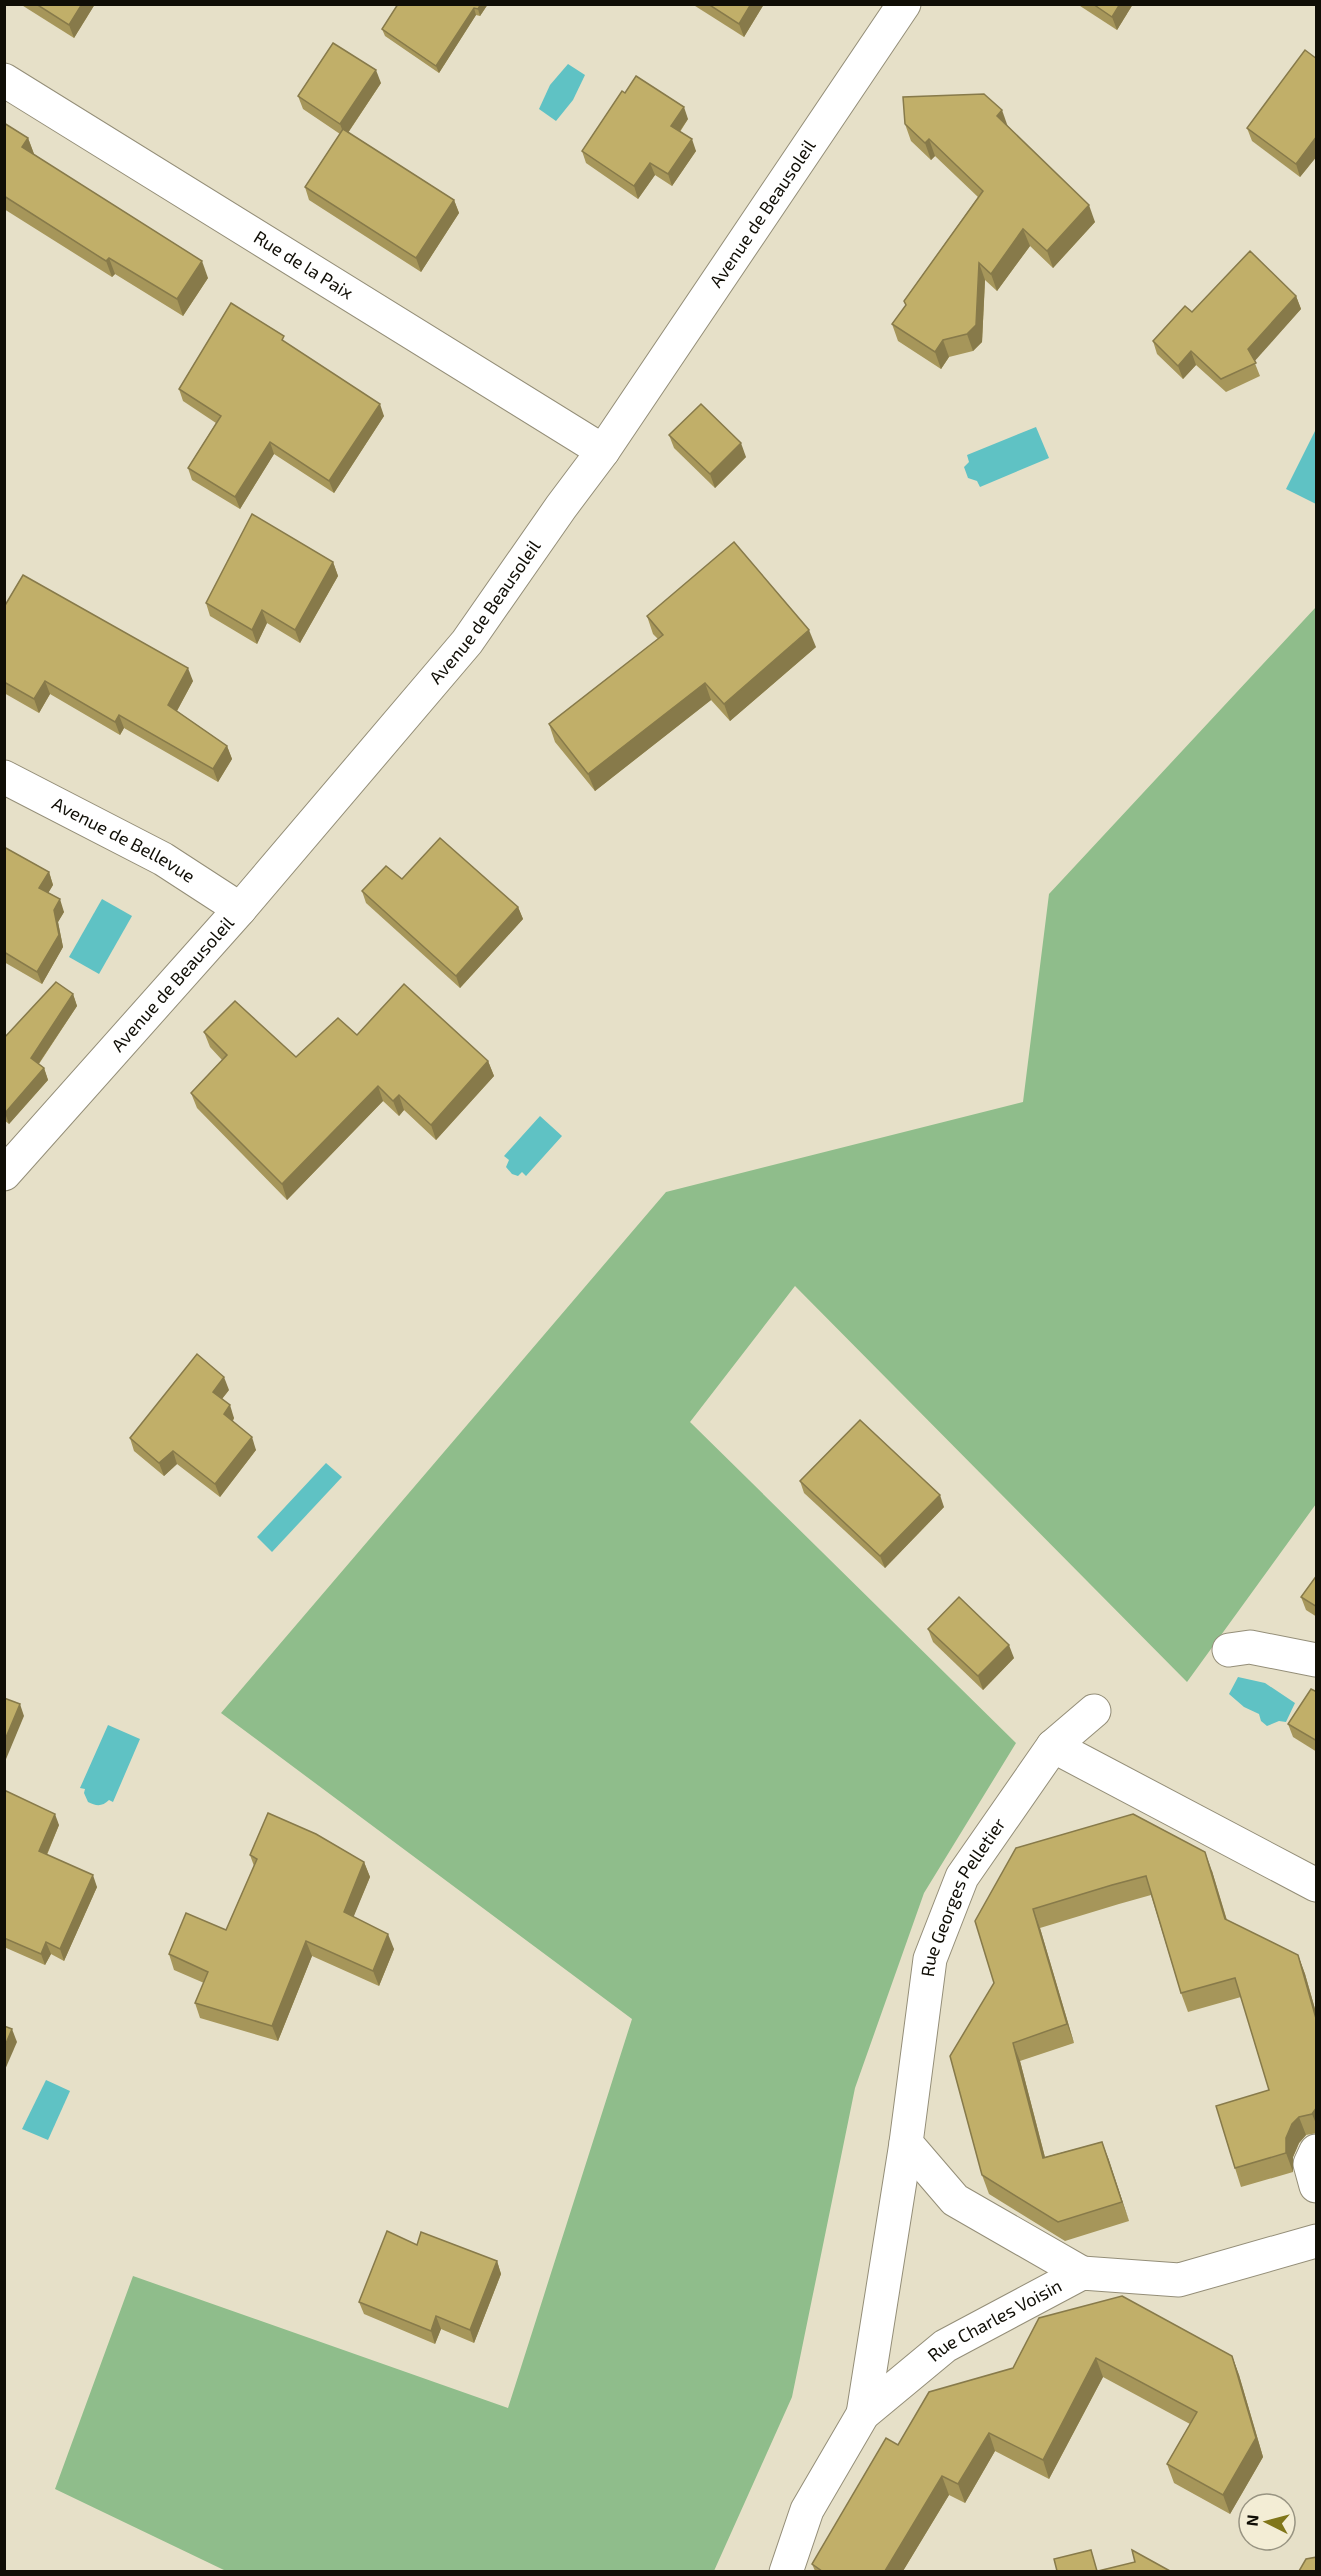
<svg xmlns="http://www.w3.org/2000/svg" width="1321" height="2576" viewBox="0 0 1321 2576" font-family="'Exo 2',sans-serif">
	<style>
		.green { fill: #8fbd8b }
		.water { fill: #5fc2c4 }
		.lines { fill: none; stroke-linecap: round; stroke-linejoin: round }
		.minor-casing { stroke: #948e78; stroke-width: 35 }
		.minor { stroke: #fff; stroke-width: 33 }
		.wall { fill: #a6965a }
		.shaded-wall { fill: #877a4a }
		.building { fill: #c1af69; stroke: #877a4a; stroke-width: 1.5 }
		.labels { text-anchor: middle; stroke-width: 6; stroke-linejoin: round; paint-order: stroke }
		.street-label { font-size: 18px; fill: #100e06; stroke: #f3edd5 }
	</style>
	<rect width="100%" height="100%" fill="#e6e0c8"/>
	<polygon class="green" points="1316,607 1316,1504 1187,1682 795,1286 690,1422 1016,1743 924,1893 855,2088 792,2397 714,2571 226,2571 55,2489 133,2276 508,2408 632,2019 221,1713 666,1192 1023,1102 1049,894"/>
	<g class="water">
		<polygon points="568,64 585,75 573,100 556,121 539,109 550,85"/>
		<polygon points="1036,427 1049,458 980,487 977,481 968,478 964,467 969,462 967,455"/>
		<polygon points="1316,429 1316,504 1286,489"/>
		<polygon points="102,899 132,916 99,974 69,957"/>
		<polygon points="540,1116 562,1136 526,1176 522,1172 518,1176 512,1174 506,1167 509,1160 504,1156"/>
		<polygon points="326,1463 342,1477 272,1552 257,1537"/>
		<polygon points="1238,1677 1265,1683 1295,1703 1286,1722 1279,1721 1267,1726 1261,1721 1259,1714 1244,1707 1229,1694"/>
		<path d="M 108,1725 L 140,1739 L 113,1802 L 109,1800 C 102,1807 96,1806 88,1802 L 84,1793 L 85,1789 L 80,1788 Z"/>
		<polygon points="46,2080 70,2091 48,2140 22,2129"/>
	</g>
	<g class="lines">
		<defs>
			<g id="minor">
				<path id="s1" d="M 4,80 L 603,451"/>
				<path id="s2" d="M 4,777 L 163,859 L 240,909"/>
				<path id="s3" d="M 4,1174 L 240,909 L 467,642 L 561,507 L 603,451 L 904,4"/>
				<polyline points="1229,1650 1250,1647 1316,1660"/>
				<polyline points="1053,1746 1094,1711"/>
				<polyline points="1316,2151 1310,2164 1316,2186"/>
				<path id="s4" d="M 1082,2273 L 955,2200 L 906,2143 L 930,1959 L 962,1877 L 1053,1746 L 1316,1885"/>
				<polyline points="863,2414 906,2143"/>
				<path id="s5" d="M 786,2572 L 807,2510 L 863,2414 L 945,2346 L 1082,2273 L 1179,2280 L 1316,2241"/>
			</g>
		</defs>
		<use href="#minor" class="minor-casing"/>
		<use href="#minor" class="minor"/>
	</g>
	<g class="wall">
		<polygon points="20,4 95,4 74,38"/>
		<polygon points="398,4 488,4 480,16 476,15 439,73 385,36 382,29"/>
		<polygon points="692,4 764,4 744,37"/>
		<polygon points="1077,4 1133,4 1117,30"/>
		<polygon points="1317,59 1317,156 1300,177 1252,141 1247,128"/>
		<polygon points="381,83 348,133 454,200 459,213 421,272 309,200 305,187 340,134 303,109 298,96"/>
		<polygon points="688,119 680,132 696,151 672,186 655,175 638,199 586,163 582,151"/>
		<polygon points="4,123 28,138 34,154 208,278 183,316 115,274 112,277 4,209"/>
		<polygon points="905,124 1008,126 1095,222 1053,268 1030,246 997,291 985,280 982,342 973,351 949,357 941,369 898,341 892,324 906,306 904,301 978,197 935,156 931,160 911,141"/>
		<polygon points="1296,296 1301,309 1254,361 1260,376 1226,392 1196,365 1183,379 1157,354 1153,341 1192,312"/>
		<polygon points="286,343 384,416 334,493 274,454 240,509 192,480 188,468 216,423 183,401 179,389"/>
		<polygon points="669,435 746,457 715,488 674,448"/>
		<polygon points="333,562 338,576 300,643 267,623 257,644 210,616 206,603"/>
		<polygon points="4,607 193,681 177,711 227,746 232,759 218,782 124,728 120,735 50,694 39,713 4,693"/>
		<polygon points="647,616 816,647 730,721 711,700 595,791 555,742 549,724 658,639 653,634"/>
		<polygon points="4,847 49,872 53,885 48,893 64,912 58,922 63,947 42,984 4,962"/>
		<polygon points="402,879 518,907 523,919 460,988 366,903 362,891"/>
		<polygon points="73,994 77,1006 39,1064 44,1068 48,1080 9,1124 4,1120 4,1038"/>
		<polygon points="204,1032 296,1057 357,1035 488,1061 494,1076 436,1140 404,1110 399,1116 383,1101 287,1200 197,1108 191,1093 222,1060 210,1047"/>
		<polygon points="229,1390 222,1399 234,1418 233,1421 256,1450 220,1497 177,1464 164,1476 134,1451 130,1438"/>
		<polygon points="800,1481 944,1507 885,1568 804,1493"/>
		<polygon points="1317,1575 1317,1617 1306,1610 1301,1597"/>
		<polygon points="928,1629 1014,1658 983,1690 933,1642"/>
		<polygon points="1317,1692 1317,1752 1293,1737 1288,1724"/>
		<polygon points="4,1790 59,1825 47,1855 97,1887 64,1961 51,1954 45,1965 4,1947"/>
		<polygon points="1016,1848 1212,1871 1227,1920 1298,1955 1305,1974 1317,2016 1317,2133 1306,2135 1299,2143 1293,2157 1293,2172 1241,2187 1235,2168 1269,2090 1241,1997 1188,2012 1181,1993 1151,1895 1119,1904 1040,1928 1074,2043 1020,2061 1045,2157 1102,2142 1129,2221 1065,2241 989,2194 982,2175 994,1983"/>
		<polygon points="250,1855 364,1862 370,1877 353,1917 394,1949 379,1986 312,1956 278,2041 200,2018 195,2003 204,1983 174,1970 169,1954 226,1930 254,1866"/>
		<polygon points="417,2245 497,2261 501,2274 474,2343 441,2329 435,2344 364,2314 359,2302"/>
		<polygon points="1039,2318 1232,2356 1239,2375 1263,2457 1230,2514 1174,2483 1167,2464 1190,2424 1103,2377 1049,2479 995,2451 965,2503 949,2495 903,2571 815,2571 812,2564 898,2445 1013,2368"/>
	</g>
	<g class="shaded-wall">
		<polygon points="82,4 95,4 74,38 69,25"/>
		<polygon points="481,4 488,4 480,16 478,9"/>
		<polygon points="751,4 764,4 744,37 739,24"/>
		<polygon points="1120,4 1133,4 1117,30 1112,17"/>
		<polygon points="474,8 476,15 439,73 436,66"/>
		<polygon points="376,70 381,83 345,137 340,124"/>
		<polygon points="684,107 688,119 675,138 671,126"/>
		<polygon points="1002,110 1008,127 997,116"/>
		<polygon points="1317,136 1317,156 1300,177 1296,164"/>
		<polygon points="28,138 34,154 28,163 22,147"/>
		<polygon points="692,139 696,151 672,186 668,174"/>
		<polygon points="929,139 935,156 931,160 925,143"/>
		<polygon points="650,163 655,175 638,199 634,186"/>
		<polygon points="454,200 459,213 421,272 416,258"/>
		<polygon points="1089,205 1095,222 1053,268 1047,251"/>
		<polygon points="1023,229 1030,246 997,291 991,274"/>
		<polygon points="109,258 115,274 112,277 106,261"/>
		<polygon points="202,261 208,278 183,316 177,299"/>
		<polygon points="979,263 985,280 982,342 973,351 967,334"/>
		<polygon points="1296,296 1301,309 1253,363 1248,349"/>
		<polygon points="943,340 949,357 941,369 935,352"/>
		<polygon points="1191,351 1196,365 1183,379 1178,366"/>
		<polygon points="380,404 384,416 334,493 329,481"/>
		<polygon points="270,442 274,454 240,509 235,497"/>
		<polygon points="741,443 746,457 715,488 710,474"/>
		<polygon points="333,562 338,576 300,643 295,630"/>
		<polygon points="262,610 267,623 257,644 252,630"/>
		<polygon points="809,630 816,647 730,721 724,704"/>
		<polygon points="188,668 193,681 173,718 168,705"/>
		<polygon points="45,681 50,694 39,713 34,699"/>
		<polygon points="705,683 711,700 595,791 588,774"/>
		<polygon points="119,715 124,728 120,735 115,722"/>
		<polygon points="227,746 232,759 218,782 213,769"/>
		<polygon points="49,872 53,885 44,900 39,888"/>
		<polygon points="60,899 64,912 58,922 63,947 42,984 37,972 54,910"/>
		<polygon points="518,907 523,919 460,988 456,976"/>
		<polygon points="73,994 77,1006 35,1069 31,1058"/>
		<polygon points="488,1061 494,1076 436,1140 431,1125"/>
		<polygon points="44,1068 48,1080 9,1124 5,1113"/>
		<polygon points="378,1086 383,1101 287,1200 282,1184"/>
		<polygon points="399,1095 404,1110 399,1116 393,1101"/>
		<polygon points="224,1377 229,1390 217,1405 213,1392"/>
		<polygon points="230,1405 234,1418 229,1427 224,1414"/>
		<polygon points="252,1437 256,1450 220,1497 215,1484"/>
		<polygon points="173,1451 177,1464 164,1476 159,1463"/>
		<polygon points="940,1495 944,1507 885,1568 880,1556"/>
		<polygon points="1009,1645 1014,1658 983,1690 978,1676"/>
		<polygon points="20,1704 24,1716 4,1764 4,1742"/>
		<polygon points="55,1814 59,1825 43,1863 39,1851"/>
		<polygon points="1205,1852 1212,1871 1232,1938 1225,1919"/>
		<polygon points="364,1862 370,1877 349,1928 344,1912"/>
		<polygon points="93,1875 97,1887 64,1961 60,1949"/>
		<polygon points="1033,1909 1040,1928 1074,2043 1067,2024"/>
		<polygon points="388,1934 394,1949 379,1986 373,1971"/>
		<polygon points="306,1941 312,1956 278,2041 272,2026"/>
		<polygon points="46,1942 51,1954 45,1965 41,1954"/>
		<polygon points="1298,1955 1305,1974 1317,2016 1317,2022"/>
		<polygon points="12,2029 17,2042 4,2072 4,2048"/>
		<polygon points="1013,2043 1020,2061 1050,2177 1043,2158"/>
		<polygon points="1317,2107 1317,2126 1312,2114"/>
		<polygon points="1299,2117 1306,2135 1299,2143 1293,2157 1293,2172 1286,2153 1286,2138 1292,2124"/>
		<polygon points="1102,2142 1109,2160 1129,2221 1122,2202"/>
		<polygon points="497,2261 501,2274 474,2343 470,2330"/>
		<polygon points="436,2316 441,2329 435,2344 431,2331"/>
		<polygon points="1232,2356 1239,2375 1263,2457 1230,2514 1223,2495"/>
		<polygon points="1096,2358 1103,2377 1049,2479 1043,2460"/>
		<polygon points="989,2433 995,2451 965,2503 958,2484"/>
		<polygon points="942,2476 949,2495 903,2571 885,2571"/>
	</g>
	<g class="building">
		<polygon points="36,4 82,4 69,25"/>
		<polygon points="398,4 481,4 478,9 474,8 436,66 382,29"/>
		<polygon points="708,4 751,4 739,24"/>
		<polygon points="1093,4 1120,4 1112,17"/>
		<polygon points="333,43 376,70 340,124 298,96"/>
		<polygon points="1305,50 1317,59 1317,136 1296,164 1247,128"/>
		<polygon points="636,76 684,107 671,126 692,139 668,174 650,163 634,186 582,151 622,91 625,93"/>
		<polygon points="984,94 1002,110 997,116 1089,205 1047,251 1023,229 991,274 979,263 976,325 967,334 943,340 935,352 892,324 906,305 904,301 983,191 929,139 925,143 905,124 903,97"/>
		<polygon points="4,123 28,138 22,147 202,261 177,299 109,258 106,261 4,196"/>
		<polygon points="343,129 454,200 416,258 305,187"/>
		<polygon points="1250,251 1296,296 1248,349 1256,363 1221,379 1191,351 1178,366 1153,341 1185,306 1192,312"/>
		<polygon points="231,303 284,336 282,340 380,404 329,481 270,442 235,497 188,468 221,416 179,389"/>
		<polygon points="701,404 741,443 710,474 669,435"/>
		<polygon points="252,514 333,562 295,630 262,610 252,630 206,603"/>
		<polygon points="734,542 809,630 724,704 705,683 588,774 549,724 663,635 647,616"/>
		<polygon points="23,575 188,668 168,705 227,746 213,769 119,715 115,722 45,681 34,699 4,682 4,607"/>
		<polygon points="440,838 518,907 456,976 362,891 386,866 402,879"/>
		<polygon points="4,847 49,872 39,888 60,899 54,910 59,935 37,972 4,952"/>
		<polygon points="56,982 73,994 31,1058 44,1068 5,1113 4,1038"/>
		<polygon points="404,984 488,1061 431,1125 399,1095 393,1101 378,1086 282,1184 191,1093 227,1055 204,1032 235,1001 296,1057 338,1018 357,1035"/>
		<polygon points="197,1354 224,1377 213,1392 230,1405 224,1414 252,1437 215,1484 173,1451 159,1463 130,1438"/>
		<polygon points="860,1420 940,1495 880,1556 800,1481"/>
		<polygon points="1317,1575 1317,1607 1301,1597"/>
		<polygon points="959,1597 1009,1645 978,1676 928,1629"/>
		<polygon points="1311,1689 1317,1692 1317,1741 1288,1724"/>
		<polygon points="4,1698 20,1704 4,1742"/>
		<polygon points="4,1790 55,1814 39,1851 93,1875 60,1949 46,1942 41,1954 4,1938"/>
		<polygon points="268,1813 316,1834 364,1862 344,1912 388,1934 373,1971 306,1941 272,2026 195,2003 208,1972 169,1954 186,1913 226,1930 257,1859 250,1855"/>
		<polygon points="1133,1814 1205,1852 1225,1919 1298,1955 1317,2022 1317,2107 1312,2114 1299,2117 1292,2124 1286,2138 1286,2153 1235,2168 1216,2106 1269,2090 1235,1978 1181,1993 1146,1876 1112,1885 1033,1909 1067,2024 1013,2043 1043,2158 1102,2142 1122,2202 1058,2222 982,2175 950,2056 994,1983 975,1921 1016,1848"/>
		<polygon points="4,2026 12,2029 4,2048"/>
		<polygon points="387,2231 417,2245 421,2232 497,2261 470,2330 436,2316 431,2331 359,2302"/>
		<polygon points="1122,2296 1232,2356 1256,2438 1223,2495 1167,2464 1197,2412 1096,2358 1043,2460 989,2433 958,2484 942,2476 885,2571 822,2571 812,2564 886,2438 898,2445 929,2392 1013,2368 1039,2318"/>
		<polygon points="1091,2550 1097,2571 1057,2571 1054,2559"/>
		<polygon points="1132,2550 1170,2571 1098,2571 1135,2562"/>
		<polygon points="1317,2557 1317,2571 1299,2571 1306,2559"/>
	</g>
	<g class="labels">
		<g class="street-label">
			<text dy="6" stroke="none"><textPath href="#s3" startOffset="1226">Avenue de Beausoleil</textPath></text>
			<text dy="6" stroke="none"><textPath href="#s1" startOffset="352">Rue de la Paix</textPath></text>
			<text dy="6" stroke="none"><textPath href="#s3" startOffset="740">Avenue de Beausoleil</textPath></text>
			<text dy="6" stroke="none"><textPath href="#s2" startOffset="135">Avenue de Bellevue</textPath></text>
			<text dy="6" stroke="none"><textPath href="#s3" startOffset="254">Avenue de Beausoleil</textPath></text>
			<text dy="6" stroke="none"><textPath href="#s4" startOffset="477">Rue Georges Pelletier</textPath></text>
			<text dy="6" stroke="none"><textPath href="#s5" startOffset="339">Rue Charles Voisin</textPath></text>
		</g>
	</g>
	<rect width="1321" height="2576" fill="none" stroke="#100e06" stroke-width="12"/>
	<g transform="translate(1267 2522) rotate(276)"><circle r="28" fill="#f3edd5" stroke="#989482" stroke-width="1.5"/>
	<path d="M0-4.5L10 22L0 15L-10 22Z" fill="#80761a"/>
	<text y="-9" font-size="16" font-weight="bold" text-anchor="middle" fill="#100e06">N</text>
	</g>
</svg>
